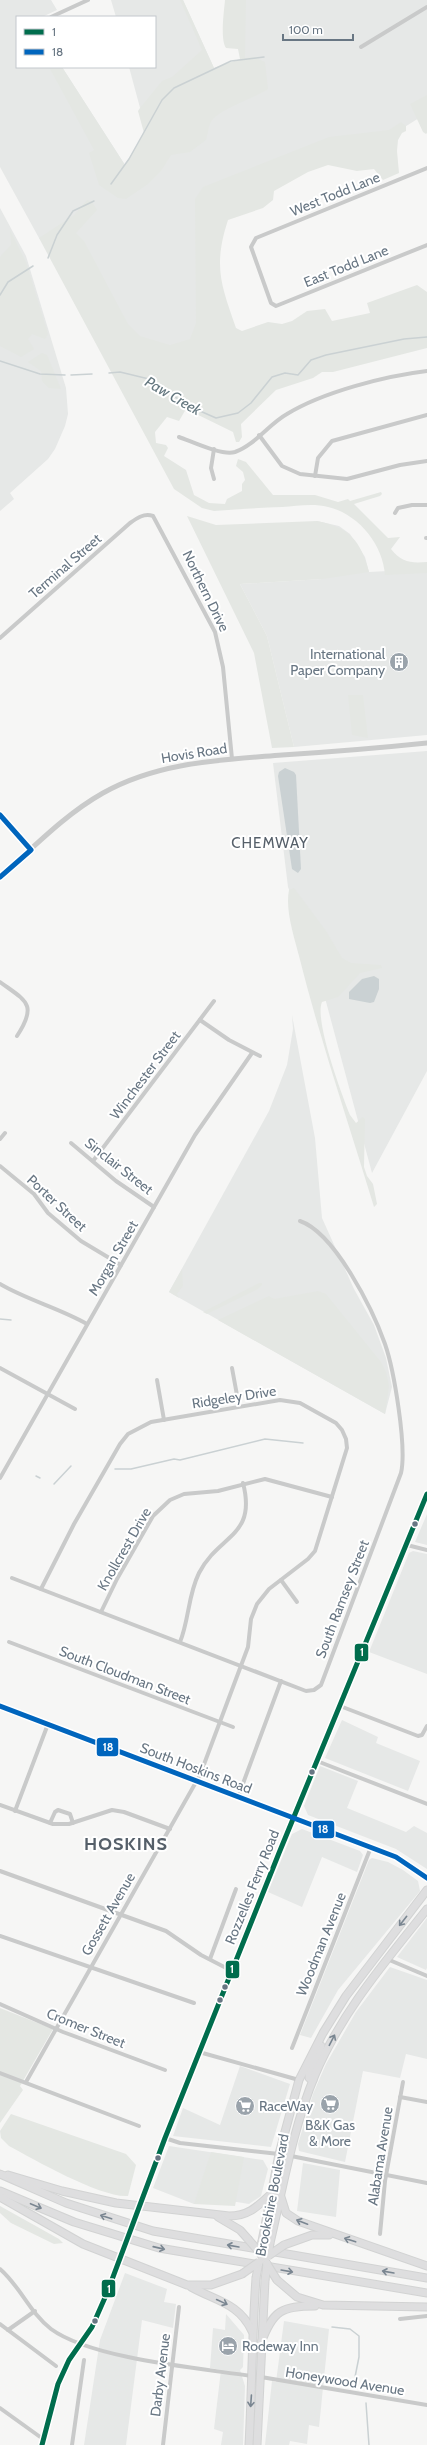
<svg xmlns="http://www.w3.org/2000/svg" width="427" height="2445" viewBox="0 0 427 2445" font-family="Cabin,sans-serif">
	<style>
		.built { fill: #e6e8e7 }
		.green { fill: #e4e7e3 }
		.water { fill: #cad1d3 }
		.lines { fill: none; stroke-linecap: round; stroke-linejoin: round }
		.stream { stroke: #cad1d3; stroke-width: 1.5 }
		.trunk-casing { stroke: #d2d3d3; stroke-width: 9 }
		.motorway-casing { stroke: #d2d3d3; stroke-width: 9 }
		.minor { stroke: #c9caca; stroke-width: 4 }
		.tertiary { stroke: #c9caca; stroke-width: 5 }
		.trunk { stroke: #dededf; stroke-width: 7 }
		.motorway { stroke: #dededf; stroke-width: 7 }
		.trunk-bridge-casing { stroke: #d2d3d3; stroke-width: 9; stroke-linecap: butt }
		.motorway-bridge-casing { stroke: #d2d3d3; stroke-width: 9; stroke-linecap: butt }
		.tertiary-bridge { stroke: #c9caca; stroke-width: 5 }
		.trunk-bridge { stroke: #dededf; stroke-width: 7 }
		.motorway-bridge { stroke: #dededf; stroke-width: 7 }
		.bus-1-casing { stroke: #fff; stroke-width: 8 }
		.bus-2-casing { stroke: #fff; stroke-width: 8 }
		.bus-1 { stroke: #006d4d; stroke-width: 5 }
		.bus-2 { stroke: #0065bd; stroke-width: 5 }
		.oneway { stroke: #7a8691 }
		.bus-dot { fill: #687683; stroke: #fff; stroke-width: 1.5 }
		.labels { text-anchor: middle; stroke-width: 4; stroke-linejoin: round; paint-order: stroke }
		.street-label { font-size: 14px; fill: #687683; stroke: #fff }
		.poi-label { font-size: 14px; fill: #687683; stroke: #fff; text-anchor: start }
		.water-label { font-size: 15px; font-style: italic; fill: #64777f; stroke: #fff }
		.neighbourhood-label { font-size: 15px; letter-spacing: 1px; fill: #555f69; stroke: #fff }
		.district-label { font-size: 18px; font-weight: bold; letter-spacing: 1px; fill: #555f69; stroke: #fff }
		.line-badge { stroke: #fff; stroke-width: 1.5 }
		.badge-label { font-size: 11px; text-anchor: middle; font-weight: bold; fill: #fff }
	</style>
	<rect width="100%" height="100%" fill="#f6f6f5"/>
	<g class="built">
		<polygon points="0,0 51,0 57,10 42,17 17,17 17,67 62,67 125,165 146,130 129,67 155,67 155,17 116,17 111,0 183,0 214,68 242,59 236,0 427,0 427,113 352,160 333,145 209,202 216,365 161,367 39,238 0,167"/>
		<polygon points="0,208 26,256 66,388 68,414 65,426 55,449 48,459 10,493 14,499 0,511"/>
		<polygon points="317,521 339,526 350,534 365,557 369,572 427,569 427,735 294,747 267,636 240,584 322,579"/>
		<polygon points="427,751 427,1071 372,1173 310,942 288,887 273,763"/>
		<polygon points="292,1015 315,1138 322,1218 354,1289 374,1325 386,1358 392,1387 385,1414 169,1292 269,1111 287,1065 293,1029"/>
		<polygon points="427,1514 427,1545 415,1542"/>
		<polygon points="413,1551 427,1554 427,1674 369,1652 409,1553"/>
		<polygon points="342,1720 378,1737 376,1743 420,1761 408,1791 325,1758"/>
		<polygon points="320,1766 358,1781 347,1808 406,1832 414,1826 427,1833 427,1869 396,1849 308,1815 304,1806"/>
		<polygon points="302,1829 360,1851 363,1855 357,1872 322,1857 302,1907 268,1892 292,1834"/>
		<polygon points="372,1858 388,1862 403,1870 418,1881 420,1891 338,1990 311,2038 300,2035 369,1860"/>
		<polygon points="427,1918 427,1968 426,1970 397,1957"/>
		<polygon points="390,1967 427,1980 427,2059 406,2054 400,2078 363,2071 345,2162 299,2151 298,2144 313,2094 326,2064 356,2012"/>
		<polygon points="240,2066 290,2084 271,2147 173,2136 183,2108 220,2125"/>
		<polygon points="169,2146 263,2160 268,2169 261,2196 249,2204 237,2202 194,2204 153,2188"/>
		<polygon points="303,2163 340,2170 336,2217 297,2211"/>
		<polygon points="125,2273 167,2289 164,2302 176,2304 173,2328 142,2320 126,2445 84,2445 100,2340"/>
		<polygon points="226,2314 244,2335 243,2367 240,2370 245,2386 243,2445 221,2445 223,2432 214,2429 221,2370 210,2368 213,2328 225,2330"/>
		<polygon points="284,2321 329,2329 319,2427 309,2425 307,2444 290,2441 289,2445 265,2445 272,2381 276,2382"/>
	</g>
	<g class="green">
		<path d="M 180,0 L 183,0 L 214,68 L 240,59 L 238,49 L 226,48 C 220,39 224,12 225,0 L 246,0 L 245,58 L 254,57 L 265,62 L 268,89 C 255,98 217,110 211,122 C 208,127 208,134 206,140 L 190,152 L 171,155 L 161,171 L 148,184 L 126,199 L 118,198 L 99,185 L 89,153 L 94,150 L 49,67 L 62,67 L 125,165 L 144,133 L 138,111 L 140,108 L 162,81 L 172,77 L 202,50 Z"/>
		<polygon points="427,95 427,133 426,134 423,132 410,104"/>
		<path d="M 401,122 L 406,126 L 406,131 L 402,133 L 398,140 L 397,151 L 399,173 L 383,180 L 374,169 L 357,171 L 328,165 L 308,172 L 274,191 L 273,200 L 263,208 L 228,220 C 213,266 221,285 236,328 L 242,331 L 268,322 L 282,324 L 292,321 L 307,311 L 325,309 L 332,321 L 370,313 L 367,303 L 417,285 L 427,292 L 427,348 L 333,372 L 322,372 L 313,378 L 276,390 L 241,424 L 242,437 L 239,442 L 236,442 L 233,432 L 186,409 L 179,421 L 167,417 L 155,432 L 156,443 L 166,445 L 168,448 L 164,456 L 186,470 L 194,495 L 209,503 L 225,504 L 227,499 L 242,491 L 242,484 L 245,480 L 243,472 L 236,466 L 238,459 L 246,462 L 273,495 L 315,495 L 338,502 L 348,499 L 350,501 L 381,492 L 382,494 L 380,496 L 354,504 L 388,538 L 400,537 L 391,549 C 402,563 411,563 427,562 L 427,573 L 385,575 C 383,544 358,514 328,507 C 313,503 297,506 282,507 C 259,508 237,509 214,511 L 202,508 L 174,489 L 39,238 L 74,215 L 87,200 L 92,202 L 97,210 L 76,233 L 84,241 L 128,324 L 140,336 L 170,345 L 190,339 L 196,323 L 195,199 L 203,187 L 329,137 L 389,130 Z"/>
		<polygon points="10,230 26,262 48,334 45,339 32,334 28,339 34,349 21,357 0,346 0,257 11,245"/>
		<polygon points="42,353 47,355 61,389 49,388 42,381 41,371 28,362"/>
		<path d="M 187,516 L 216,525 L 317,521 C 349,527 361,541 369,572 L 323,579 L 240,584 L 267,636 L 294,747 L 272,748 L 254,653 Z"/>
		<polygon points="348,695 363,695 368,738 352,735"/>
		<path d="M 294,888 L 326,931 L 342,958 L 351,963 L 381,965 L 382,968 L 360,973 L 338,997 L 322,1002 C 314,1020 342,1095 350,1115 L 356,1123 L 363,1117 L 365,1119 L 364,1167 L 367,1176 L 373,1184 L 377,1204 L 374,1207 C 349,1124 320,1040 299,956 C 294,936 285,910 289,890 Z"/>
		<polygon points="182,1269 183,1286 177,1294 179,1298 169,1292"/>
		<polygon points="259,1283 262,1283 262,1285 258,1289 207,1314 203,1312"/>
		<polygon points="318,1291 326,1294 381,1362 386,1372 389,1386 385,1414 218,1320 269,1296 274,1299"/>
		<polygon points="0,2008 53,2029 20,2086 23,2090 0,2123"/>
		<path d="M 11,2114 L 126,2154 L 136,2165 L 128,2196 C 101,2198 35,2160 9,2146 L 1,2138 L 0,2131 Z"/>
		<polygon points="211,2152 244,2157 235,2206 194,2204"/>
		<polygon points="0,2206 59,2239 63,2243 54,2244 11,2223 0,2213"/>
	</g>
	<g class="water">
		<polygon points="285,768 294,772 296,775 301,869 298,873 292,869 278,776 279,772"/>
		<polygon points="374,976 379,979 379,989 374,1002 370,1003 349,999 349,992 362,979"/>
	</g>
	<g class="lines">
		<g class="stream">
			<polyline points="111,184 129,159 162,100 174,88 231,61 264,57"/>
			<polyline points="48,258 57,235 73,211 94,201"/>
			<polyline points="0,295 8,282 33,266"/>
			<polyline points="0,361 40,374 65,375"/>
			<polyline points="109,373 120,372 149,379 161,385 184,404 216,418 238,413 251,403 272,377 285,373 298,375 311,360 326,355 404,339 427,337"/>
			<polyline points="71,375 92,374"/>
			<polyline points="0,1319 11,1320"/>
			<polyline points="115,1469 131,1469 174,1459 180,1460 265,1439 303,1443"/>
			<polyline points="36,1476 40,1478"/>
			<polyline points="54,1484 71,1466"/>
			<polyline points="332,2327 350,2329 359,2336 359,2357 353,2387"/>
			<polyline points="366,2403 369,2445"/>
		</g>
		<defs>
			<g id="trunk">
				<polyline points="313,2080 309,2078 309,2074 321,2046"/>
				<polyline points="262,2241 279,2154 299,2080 323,2033 346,1996 427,1890"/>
				<path d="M 270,2243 C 283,2187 293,2128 315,2075 C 341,2013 385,1962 427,1909"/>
				<path d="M 249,2445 C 252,2389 252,2334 256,2278"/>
				<polyline points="257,2445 265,2280"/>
			</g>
			<g id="motorway">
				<polyline points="0,2174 66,2203 153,2231 427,2278"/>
				<path d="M 8,2175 L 62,2191 L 116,2203 L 229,2216 C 248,2216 257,2207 270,2195"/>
				<polyline points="0,2191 74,2222 159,2248 427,2293"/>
				<polyline points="0,2197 83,2244 187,2285 211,2285 242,2274"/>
				<polyline points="281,2197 286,2213 298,2221 427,2266"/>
				<polyline points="218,2217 240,2230 248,2239"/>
				<polyline points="284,2245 312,2235 329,2235"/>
				<polyline points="260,2253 267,2264"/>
				<polyline points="277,2280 297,2297 323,2305 427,2307"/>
				<path d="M 191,2287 C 216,2301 239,2303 252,2331"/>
				<path d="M 261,2343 C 273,2310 282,2306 315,2306"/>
			</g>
		</defs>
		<use href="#trunk" class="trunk-casing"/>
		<use href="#motorway" class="motorway-casing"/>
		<g class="minor">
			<polyline points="51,17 88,0"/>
			<polyline points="361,47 427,7"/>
			<polyline points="427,168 256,238 251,247 271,303 276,306 427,245"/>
			<polyline points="259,435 282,466 300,474 347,479 400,465 427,461"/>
			<path d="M 179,437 C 193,442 222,456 235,452 C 255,445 269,424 287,414 C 323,392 385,376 427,371"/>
			<polyline points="214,449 211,468 214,479"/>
			<polyline points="315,476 318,458 332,441 427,415"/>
			<polyline points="395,513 398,508 412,505 427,505"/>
			<polyline points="426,538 427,538"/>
			<path d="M 0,638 L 130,523 C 137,518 144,513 153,516 L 215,632 L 223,667 L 232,759"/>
			<polyline points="0,815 31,850"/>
			<path d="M 0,982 C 26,1001 38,1004 17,1036"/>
			<polyline points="200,1020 229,1040 260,1056"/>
			<polyline points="0,1139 5,1133"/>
			<polyline points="71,1143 116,1181 154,1207"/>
			<polyline points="93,1161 214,1001"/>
			<polyline points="0,1166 34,1194 48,1213 81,1241 121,1265"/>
			<path d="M 0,1284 C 27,1300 59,1308 87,1324"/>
			<polyline points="0,1368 75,1409"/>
			<polyline points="232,1368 239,1406"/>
			<polyline points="157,1380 164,1420"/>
			<polyline points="0,1478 195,1135 252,1053"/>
			<polyline points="407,1545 427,1550"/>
			<path d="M 12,1578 L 306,1691 L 314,1690 L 321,1685 L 401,1473 C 407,1447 394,1370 385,1344 C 373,1310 335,1233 300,1221"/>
			<polyline points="281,1580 297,1602"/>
			<polyline points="101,1612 117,1579 153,1516 170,1500 184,1494 218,1491 265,1479 332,1497"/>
			<polyline points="9,1642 233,1727"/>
			<path d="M 180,1642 C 189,1620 188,1595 199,1573 C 219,1534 257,1537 243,1483"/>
			<polyline points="340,1706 418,1736 422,1735 427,1726"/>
			<polyline points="317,1761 427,1804"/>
			<polyline points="238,1797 281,1681"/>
			<polyline points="0,1805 53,1824 69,1824 112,1810 124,1812 170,1829"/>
			<polyline points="15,1811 48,1724"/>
			<polyline points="50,1823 55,1812 58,1810 70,1814 73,1823"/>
			<polyline points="0,1871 166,1931 201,1955 232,1971"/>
			<polyline points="0,1936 194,2003"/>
			<polyline points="210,1959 236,1889"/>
			<polyline points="387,1959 427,1976"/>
			<polyline points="0,2004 63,2032 165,2070"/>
			<polyline points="292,2048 371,1847"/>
			<polyline points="199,2052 299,2080"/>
			<polyline points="0,2073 139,2126"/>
			<polyline points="26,2082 200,1775 248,1647 251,1619 257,1604 269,1589 308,1559 315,1551 347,1448 346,1439 342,1430 336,1423 300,1403 280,1400 151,1422 128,1434 120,1444 74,1524 41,1589"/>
			<polyline points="400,2097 427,2102"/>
			<polyline points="165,2138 180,2143 279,2154"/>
			<polyline points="291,2156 427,2183"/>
			<polyline points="380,2234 385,2181 403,2082"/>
			<path d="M 0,2269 C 20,2286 30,2313 51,2329 C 92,2359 199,2368 251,2376"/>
			<polyline points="400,2319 427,2316"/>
			<polyline points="0,2324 56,2366"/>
			<polyline points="8,2330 35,2311"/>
			<polyline points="261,2377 427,2405"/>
			<polyline points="0,2408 43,2439"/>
			<polyline points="72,2445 84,2360"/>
			<polyline points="163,2445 179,2307"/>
		</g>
		<g class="tertiary">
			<path d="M 0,877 C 33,848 64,815 103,793 C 158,762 220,760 282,755 C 330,752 379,748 427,743"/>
			<polyline points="0,1706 396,1857 427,1878"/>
			<polyline points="144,2193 285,1838 427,1494"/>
			<polyline points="42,2445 58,2384 69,2360 92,2327 115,2271"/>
		</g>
		<use href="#trunk" class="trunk"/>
		<use href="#motorway" class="motorway"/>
		<defs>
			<g id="trunk-bridge">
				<polyline points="260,2253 262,2241"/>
				<polyline points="268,2256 270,2243"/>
				<polyline points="256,2278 259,2262"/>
				<polyline points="265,2280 267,2264"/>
			</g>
			<g id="motorway-bridge">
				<polyline points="248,2239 260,2253"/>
				<polyline points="268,2256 284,2245"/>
				<polyline points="267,2264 277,2280"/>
				<polyline points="242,2274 259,2262"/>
			</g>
		</defs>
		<use href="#trunk-bridge" class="trunk-bridge-casing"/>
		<use href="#motorway-bridge" class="motorway-bridge-casing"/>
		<polyline class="tertiary-bridge" points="115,2271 144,2193"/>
		<use href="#trunk-bridge" class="trunk-bridge"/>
		<use href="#motorway-bridge" class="motorway-bridge"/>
		<defs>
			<polyline id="bus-1" points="42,2445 58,2384 69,2360 92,2327 107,2293 165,2138 279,1853 427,1494"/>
			<g id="bus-2">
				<polyline points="0,815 31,850 0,877"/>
				<polyline points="0,1706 396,1857 427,1878"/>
			</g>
		</defs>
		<use href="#bus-1" class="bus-1-casing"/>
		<use href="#bus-2" class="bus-2-casing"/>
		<use href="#bus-1" class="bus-1"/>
		<use href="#bus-2" class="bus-2"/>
	</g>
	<defs><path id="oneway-shaft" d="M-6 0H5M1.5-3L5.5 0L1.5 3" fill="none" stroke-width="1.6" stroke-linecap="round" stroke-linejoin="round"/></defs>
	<g class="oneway">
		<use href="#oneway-shaft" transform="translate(403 1921) rotate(128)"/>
		<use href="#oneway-shaft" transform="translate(332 2040) rotate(-63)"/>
		<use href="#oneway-shaft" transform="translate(36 2206) rotate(23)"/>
		<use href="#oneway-shaft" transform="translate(106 2217) rotate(-162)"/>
		<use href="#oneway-shaft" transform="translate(302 2222) rotate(-159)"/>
		<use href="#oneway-shaft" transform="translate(350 2240) rotate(-162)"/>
		<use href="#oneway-shaft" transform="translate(233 2246) rotate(-170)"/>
		<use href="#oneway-shaft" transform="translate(159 2248) rotate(13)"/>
		<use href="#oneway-shaft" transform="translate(287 2271) rotate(10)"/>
		<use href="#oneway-shaft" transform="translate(388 2272) rotate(-170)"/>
		<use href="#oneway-shaft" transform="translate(222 2302) rotate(25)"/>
		<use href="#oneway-shaft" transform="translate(251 2401) rotate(94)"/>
	</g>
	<defs>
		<symbol id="building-disc" viewBox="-11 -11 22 22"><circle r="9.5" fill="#9aa3ab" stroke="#fff"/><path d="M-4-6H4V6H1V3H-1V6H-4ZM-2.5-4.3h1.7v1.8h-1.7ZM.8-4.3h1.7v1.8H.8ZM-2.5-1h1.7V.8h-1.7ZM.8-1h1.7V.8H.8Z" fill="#fff"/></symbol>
		<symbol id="supermarket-disc" viewBox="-11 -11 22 22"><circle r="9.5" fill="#9aa3ab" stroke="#fff"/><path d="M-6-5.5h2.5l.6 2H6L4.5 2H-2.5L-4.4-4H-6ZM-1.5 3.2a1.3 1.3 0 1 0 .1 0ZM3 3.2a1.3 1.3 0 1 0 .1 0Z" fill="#fff"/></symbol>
		<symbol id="hotel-disc" viewBox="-11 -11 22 22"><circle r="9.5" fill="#9aa3ab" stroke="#fff"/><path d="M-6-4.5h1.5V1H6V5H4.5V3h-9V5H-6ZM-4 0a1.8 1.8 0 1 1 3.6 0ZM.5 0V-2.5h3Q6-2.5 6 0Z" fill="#fff"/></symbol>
	</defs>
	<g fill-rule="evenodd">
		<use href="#building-disc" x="388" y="651" width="22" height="22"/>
		<use href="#supermarket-disc" x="319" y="2093" width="22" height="22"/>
		<use href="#supermarket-disc" x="234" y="2095" width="22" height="22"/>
		<use href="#hotel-disc" x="217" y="2335" width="22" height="22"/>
	</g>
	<g class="bus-dot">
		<circle cx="415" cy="1524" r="3.5"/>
		<circle cx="312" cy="1772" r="3.5"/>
		<circle cx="225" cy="1987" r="3.5"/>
		<circle cx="220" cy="2000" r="3.5"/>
		<circle cx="158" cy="2158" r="3.5"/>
		<circle cx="95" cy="2321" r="3.5"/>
	</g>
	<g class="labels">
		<g class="street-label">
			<text transform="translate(335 194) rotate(-22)" y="5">West Todd Lane</text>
			<text transform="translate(346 266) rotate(-22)" y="5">East Todd Lane</text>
			<text transform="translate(65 566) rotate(-41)" y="5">Terminal Street</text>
			<text transform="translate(206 591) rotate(64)" y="5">Northern Drive</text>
			<text transform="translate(194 753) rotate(-9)" y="5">Hovis Road</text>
			<text transform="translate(145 1075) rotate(-53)" y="5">Winchester Street</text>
			<text transform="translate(119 1166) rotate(38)" y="5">Sinclair Street</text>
			<text transform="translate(57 1203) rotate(43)" y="5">Porter Street</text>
			<text transform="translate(113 1258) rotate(-60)" y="5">Morgan Street</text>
			<text transform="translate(234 1397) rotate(-9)" y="5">Ridgeley Drive</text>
			<text transform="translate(124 1549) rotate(-60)" y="5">Knollcrest Drive</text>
			<text transform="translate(342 1599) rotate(-69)" y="5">South Ramsey Street</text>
			<text transform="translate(125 1675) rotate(21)" y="5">South Cloudman Street</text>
			<text transform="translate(196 1768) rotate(21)" y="5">South Hoskins Road</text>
			<text transform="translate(252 1887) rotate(-68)" y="5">Rozzelles Ferry Road</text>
			<text transform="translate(108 1914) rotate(-60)" y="5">Gossett Avenue</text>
			<text transform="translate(321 1944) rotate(-68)" y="5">Woodman Avenue</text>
			<text transform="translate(86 2028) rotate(22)" y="5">Cromer Street</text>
			<text transform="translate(380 2156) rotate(-81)" y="5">Alabama Avenue</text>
			<text transform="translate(272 2195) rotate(-79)" y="5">Brookshire Boulevard</text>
			<text transform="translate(160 2375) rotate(-83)" y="5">Darby Avenue</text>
			<text transform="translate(345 2381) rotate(9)" y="5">Honeywood Avenue</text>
		</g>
		<g class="poi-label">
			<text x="385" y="659" text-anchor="end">International<tspan x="385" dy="16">Paper Company</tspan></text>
			<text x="259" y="2111">RaceWay</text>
			<text x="330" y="2130" text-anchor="middle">B&amp;K Gas<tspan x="330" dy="16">&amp; More</tspan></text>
			<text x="242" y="2351">Rodeway Inn</text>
		</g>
		<g class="water-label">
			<text transform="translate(173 396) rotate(30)" y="5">Paw Creek</text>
		</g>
		<g class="neighbourhood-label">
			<text x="270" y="848">CHEMWAY</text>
		</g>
		<g class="district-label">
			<text x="126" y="1850">HOSKINS</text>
		</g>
	</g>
	<g class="line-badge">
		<rect x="354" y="1643" width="15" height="19" rx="4" fill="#006d4d"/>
		<rect x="96" y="1737" width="23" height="20" rx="4" fill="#0065bd"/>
		<rect x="312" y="1820" width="23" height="19" rx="4" fill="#0065bd"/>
		<rect x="225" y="1960" width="15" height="19" rx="4" fill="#006d4d"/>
		<rect x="101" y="2279" width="15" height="19" rx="4" fill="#006d4d"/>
	</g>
	<g class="badge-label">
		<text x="362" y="1656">1</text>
		<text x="108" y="1751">18</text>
		<text x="323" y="1833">18</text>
		<text x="232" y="1973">1</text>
		<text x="109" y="2293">1</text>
	</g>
	<rect x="16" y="16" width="140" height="52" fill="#ffffff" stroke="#c3c8cd"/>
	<rect x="24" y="29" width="20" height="6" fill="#006d4d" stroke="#c3c8cd"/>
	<text x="52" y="36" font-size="12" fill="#687683">1</text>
	<rect x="24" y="49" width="20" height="6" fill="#0065bd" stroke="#c3c8cd"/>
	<text x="52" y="56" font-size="12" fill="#687683">18</text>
	<path d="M283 34v6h70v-6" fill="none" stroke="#687683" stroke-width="2"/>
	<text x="289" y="34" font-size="12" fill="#687683" stroke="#ffffff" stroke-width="3" paint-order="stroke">100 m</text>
</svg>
